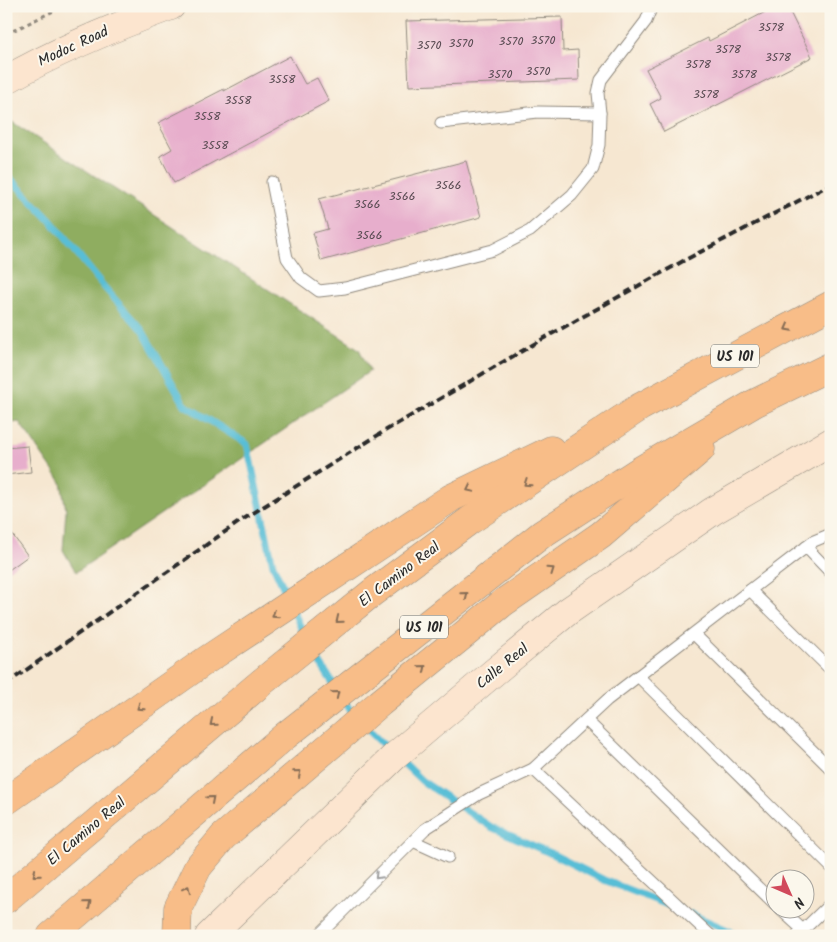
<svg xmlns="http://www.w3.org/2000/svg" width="837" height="942" viewBox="0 0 837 942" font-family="Kalam,sans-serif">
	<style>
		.forest { fill: #8fad60; stroke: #5d6c46 }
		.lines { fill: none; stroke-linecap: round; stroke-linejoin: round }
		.stream { stroke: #58bed6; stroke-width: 7 }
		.building { fill: #e7aecc }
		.lane-casing { stroke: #90897e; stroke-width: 13 }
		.secondary-casing { stroke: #90897e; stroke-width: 29 }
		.highway-casing { stroke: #90897e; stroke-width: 29 }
		.path { stroke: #90897e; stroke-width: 3; stroke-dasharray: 4 4; stroke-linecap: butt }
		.lane { stroke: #fff; stroke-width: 11 }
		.secondary { stroke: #fce5cf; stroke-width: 28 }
		.highway { stroke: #f8bd88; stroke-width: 28 }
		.rail { stroke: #2b2b2b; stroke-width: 4; stroke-dasharray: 8 4; stroke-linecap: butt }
		.oneway { stroke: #876d55 }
		.oneway2 { stroke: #a0a0a0 }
		.labels { text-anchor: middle; stroke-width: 4; stroke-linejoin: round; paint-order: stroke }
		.number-label { font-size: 12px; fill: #5a4c53 }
		.shield { fill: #fbf7ec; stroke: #696865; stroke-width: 1 }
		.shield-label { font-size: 14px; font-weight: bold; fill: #2b2b2b }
		.street-label { font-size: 15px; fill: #2b2b2b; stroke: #fbf7ec }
	</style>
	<rect width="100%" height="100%" fill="#fbf7ec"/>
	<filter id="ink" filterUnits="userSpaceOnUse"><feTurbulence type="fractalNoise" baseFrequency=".02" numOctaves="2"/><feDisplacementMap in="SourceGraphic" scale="10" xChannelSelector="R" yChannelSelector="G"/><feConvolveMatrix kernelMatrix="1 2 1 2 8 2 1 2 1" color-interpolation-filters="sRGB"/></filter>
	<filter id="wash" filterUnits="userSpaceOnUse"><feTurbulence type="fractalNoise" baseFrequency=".0096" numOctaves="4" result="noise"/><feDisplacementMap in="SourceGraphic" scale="20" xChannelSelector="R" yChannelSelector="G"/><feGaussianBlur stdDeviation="1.12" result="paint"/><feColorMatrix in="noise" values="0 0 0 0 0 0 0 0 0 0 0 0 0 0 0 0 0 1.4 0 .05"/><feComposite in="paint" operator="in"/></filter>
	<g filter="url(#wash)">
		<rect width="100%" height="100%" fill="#f6e7d1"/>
		<polygon class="forest" points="6,118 359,349 370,371 76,572 63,550 66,510 61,482 19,422 6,424"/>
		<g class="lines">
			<g class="stream">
				<polyline points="6,174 51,221 104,287 142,330 185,405 247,444 273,565 289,600"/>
				<polyline points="293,610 306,639"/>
				<polyline points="311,649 336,688"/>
				<polyline points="342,697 355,718"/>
				<polyline points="363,725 391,752"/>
				<polyline points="399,759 422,781 491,827 550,853 604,880 678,909"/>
				<polyline points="691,914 741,936"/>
			</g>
		</g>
		<g id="blocks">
			<g class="building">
				<polygon points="777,6 787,6 812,57 664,132 650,104 661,98 646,69 708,38 709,41"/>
				<polygon points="562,17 563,51 578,50 579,80 409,86 406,21"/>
				<polygon points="290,56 305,84 317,78 329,101 174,183 160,156 172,149 158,123 224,89 224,91"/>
				<polygon points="466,161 481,217 321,261 313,233 328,229 319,199"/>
				<polygon points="28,446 31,472 6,475 6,448"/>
				<polygon points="6,526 28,556 6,572"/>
			</g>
		</g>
	</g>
	<g filter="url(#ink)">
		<use href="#blocks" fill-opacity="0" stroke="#90897e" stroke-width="1"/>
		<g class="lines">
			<defs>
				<g id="lane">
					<polyline points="441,123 538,112 600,113"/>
					<polyline points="272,182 287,258 301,278 319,291 345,288 493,250 530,231 572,195 593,169 599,145 600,113 598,93 601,80 646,21 652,6"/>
					<polyline points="806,547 831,573"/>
					<polyline points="750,590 831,670"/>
					<polyline points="694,634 831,769"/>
					<polyline points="638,676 831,867"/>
					<polyline points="586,720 774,903"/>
					<polyline points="533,769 711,936"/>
					<polyline points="413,841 448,857"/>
					<polyline points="781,910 803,930"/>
					<polyline points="318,936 425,829 479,794 533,769 607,700 814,541 831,534"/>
					<polyline points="797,936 831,903"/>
				</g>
				<g id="secondary">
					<path d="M 6,80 C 58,50 114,27 171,6"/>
					<polyline points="209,936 395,756 493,673 567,612 713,511 831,442"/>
				</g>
				<g id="highway">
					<polyline points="6,801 205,661 451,498 551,450"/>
					<polyline points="6,899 262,682 373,592 469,521 640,407 831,305"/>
					<polyline points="51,936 285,736 542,534 639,471 755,403 831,366"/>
					<polyline points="177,936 178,908 198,867 223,837 380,703 504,602 601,535 701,449"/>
				</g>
			</defs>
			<use href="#lane" class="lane-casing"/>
			<use href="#secondary" class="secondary-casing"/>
			<use href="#highway" class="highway-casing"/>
			<polyline class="path" points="6,34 64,6"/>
			<use href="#lane" class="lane"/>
			<use href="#secondary" class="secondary"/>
			<use href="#highway" class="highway"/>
			<polyline class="rail" points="6,684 242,520 383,432 539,341 685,260 831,184"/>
		</g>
		<defs><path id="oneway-chevron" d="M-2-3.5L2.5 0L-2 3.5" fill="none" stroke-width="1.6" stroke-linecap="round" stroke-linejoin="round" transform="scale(1.25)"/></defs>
		<g class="oneway">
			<use href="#oneway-chevron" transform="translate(788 328) rotate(152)"/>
			<use href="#oneway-chevron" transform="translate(527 483) rotate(146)"/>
			<use href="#oneway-chevron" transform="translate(470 489) rotate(154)"/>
			<use href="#oneway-chevron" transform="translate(551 570) rotate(-35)"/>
			<use href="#oneway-chevron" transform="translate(465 595) rotate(-39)"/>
			<use href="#oneway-chevron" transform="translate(275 615) rotate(146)"/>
			<use href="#oneway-chevron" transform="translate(339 620) rotate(141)"/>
			<use href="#oneway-chevron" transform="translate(423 668) rotate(-39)"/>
			<use href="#oneway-chevron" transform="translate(336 694) rotate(-39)"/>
			<use href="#oneway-chevron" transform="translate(140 707) rotate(145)"/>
			<use href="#oneway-chevron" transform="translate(213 723) rotate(140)"/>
			<use href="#oneway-chevron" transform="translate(298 773) rotate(-41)"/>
			<use href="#oneway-chevron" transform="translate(211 799) rotate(-41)"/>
			<use href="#oneway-chevron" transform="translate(36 874) rotate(140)"/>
			<use href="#oneway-chevron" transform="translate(187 889) rotate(-64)"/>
			<use href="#oneway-chevron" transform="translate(88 904) rotate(-41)"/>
		</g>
		<use class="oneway2" href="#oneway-chevron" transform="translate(378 876) rotate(135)"/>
	</g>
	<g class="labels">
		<g class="number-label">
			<text x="771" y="31">3578</text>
			<text x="543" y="44">3570</text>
			<text x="511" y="45">3570</text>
			<text x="461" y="47">3570</text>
			<text x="429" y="49">3570</text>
			<text x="728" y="53">3578</text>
			<text x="778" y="61">3578</text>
			<text x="698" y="68">3578</text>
			<text x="538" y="75">3570</text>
			<text x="500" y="78">3570</text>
			<text x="744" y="78">3578</text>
			<text x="282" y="83">3558</text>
			<text x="706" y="98">3578</text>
			<text x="238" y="104">3558</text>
			<text x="207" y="120">3558</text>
			<text x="215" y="149">3558</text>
			<text x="448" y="189">3566</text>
			<text x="402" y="200">3566</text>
			<text x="367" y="208">3566</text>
			<text x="369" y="239">3566</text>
		</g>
		<g class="shield">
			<rect x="711" y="344.5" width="48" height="23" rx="4"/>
			<rect x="400" y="615.5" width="48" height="23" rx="4"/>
		</g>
		<g class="shield-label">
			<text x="735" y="361">US 101</text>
			<text x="424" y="632">US 101</text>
		</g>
		<g class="street-label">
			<text transform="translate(73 46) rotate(-25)" y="5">Modoc Road</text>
			<text transform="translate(399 574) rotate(-37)" y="5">El Camino Real</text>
			<text transform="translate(502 666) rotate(-39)" y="5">Calle Real</text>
			<text transform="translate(86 831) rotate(-40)" y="5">El Camino Real</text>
		</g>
	</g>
	<rect width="837" height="942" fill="none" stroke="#fbf7ec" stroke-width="25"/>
	<g transform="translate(790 894) rotate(135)"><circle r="24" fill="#fbf7ec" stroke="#a8a59f"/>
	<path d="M0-4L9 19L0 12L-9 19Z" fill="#d1495b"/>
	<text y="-8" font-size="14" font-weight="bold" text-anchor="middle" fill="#2b2b2b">N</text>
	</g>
</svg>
